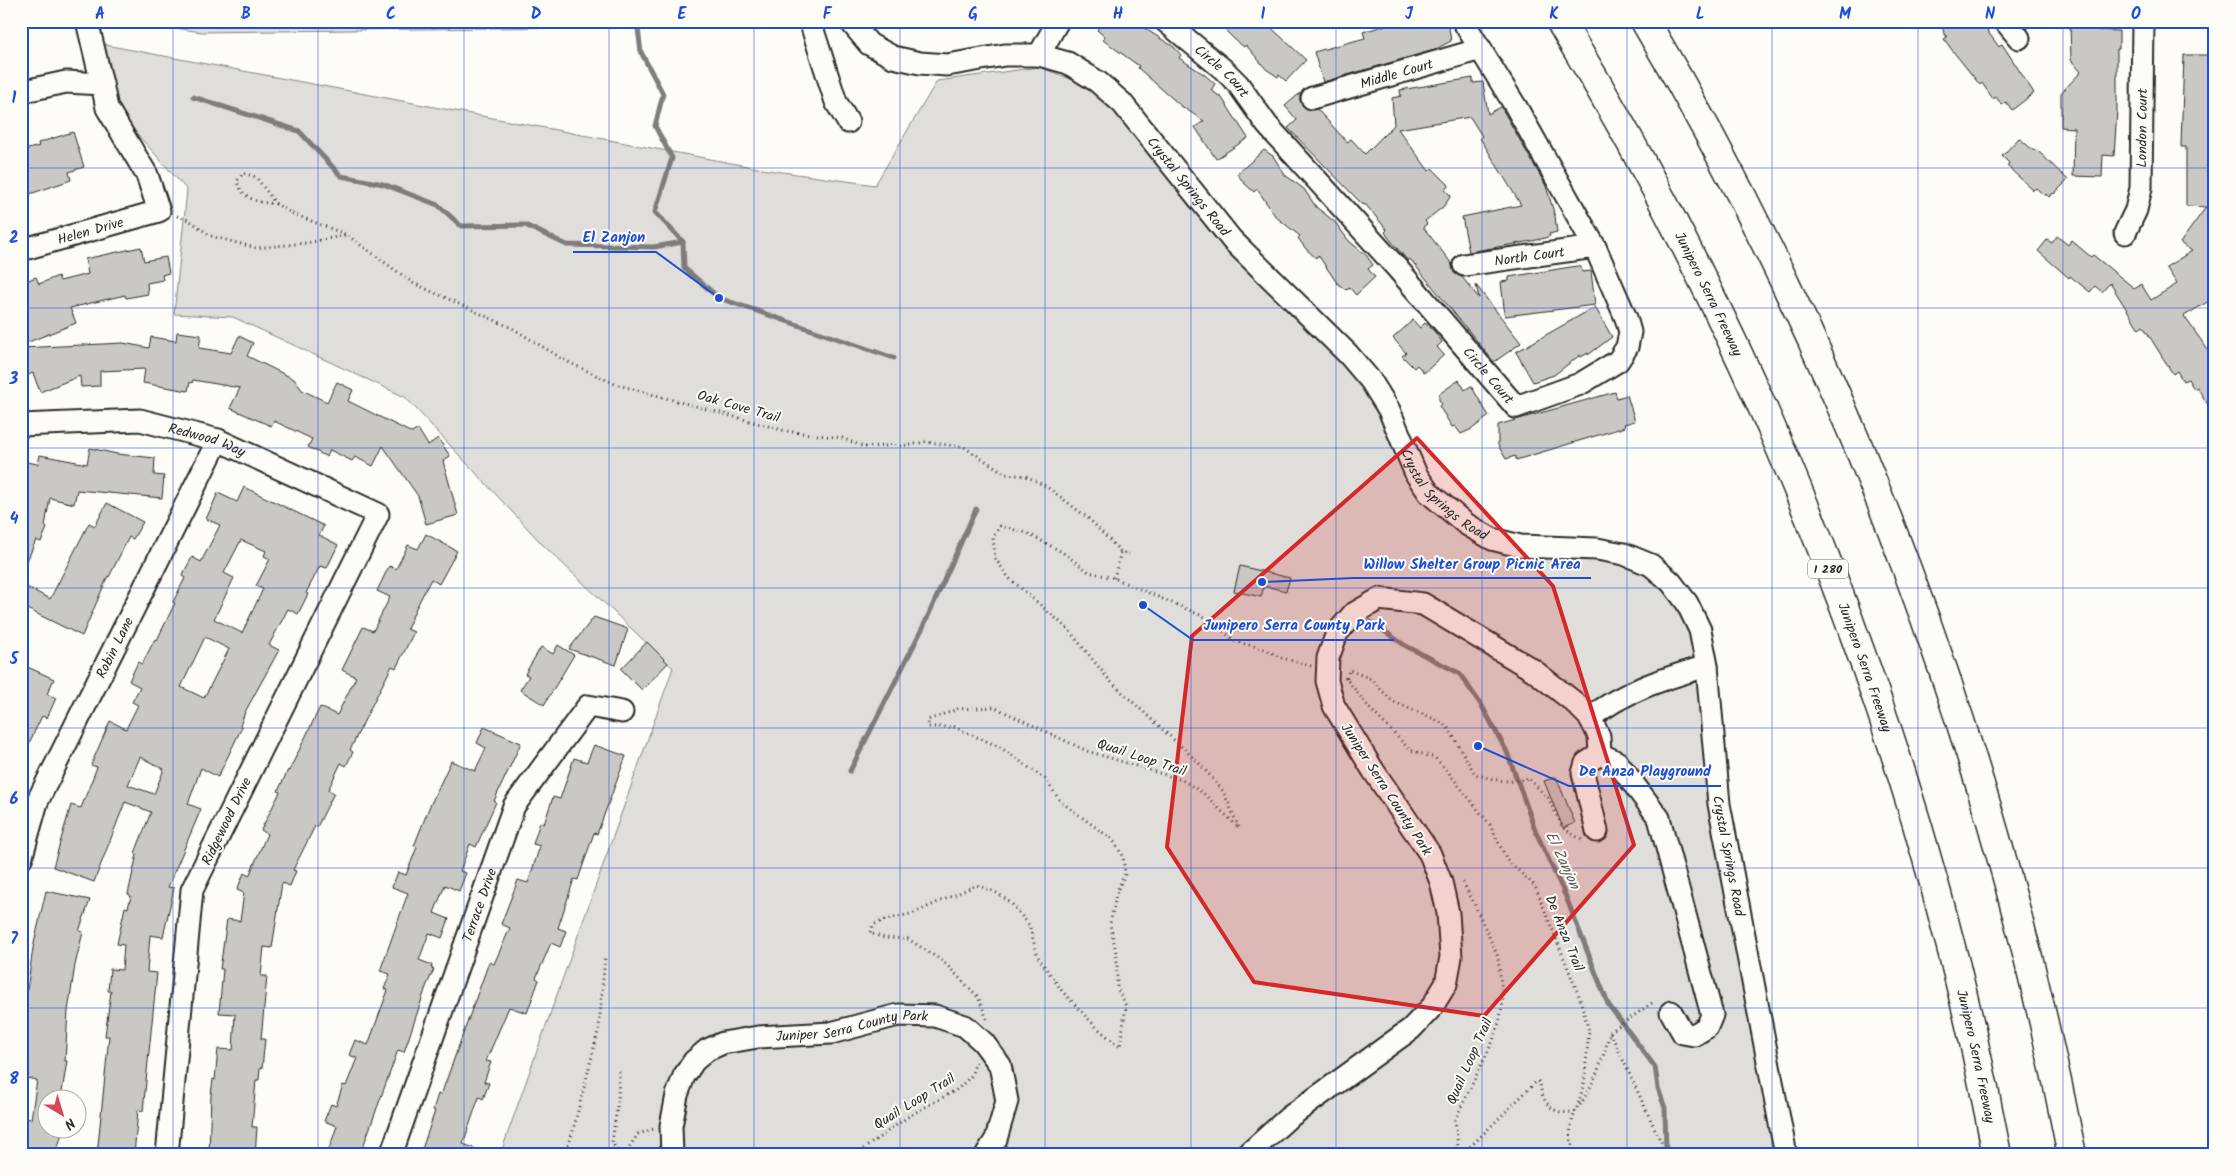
<svg xmlns="http://www.w3.org/2000/svg" width="2236" height="1176" viewBox="0 0 2236 1176" font-family="Kalam,sans-serif">
	<style>
		.green { fill: #dfdeda; stroke: #858482 }
		.lines { fill: none; stroke-linecap: round; stroke-linejoin: round }
		.stream { stroke: #7e7d7b; stroke-width: 5 }
		.building { fill: #c9c8c4; stroke: #2b2b2b; fill-rule: evenodd }
		.minor-casing { stroke: #2b2b2b; stroke-width: 25 }
		.highway-casing { stroke: #2b2b2b; stroke-width: 31 }
		.path { stroke: #2b2b2b; stroke-width: 3; stroke-dasharray: 1 4; stroke-linecap: butt }
		.minor { stroke: #fdfcf7; stroke-width: 21 }
		.highway { stroke: #fdfcf7; stroke-width: 28 }
		.marked { fill: #d62828; fill-opacity: 0.2; stroke: #d62828; stroke-width: 4; stroke-linejoin: round }
		.grid { fill: none; stroke: #1d4ed8; stroke-width: 1; stroke-opacity: 0.55 }
		.labels { text-anchor: middle; stroke-width: 4; stroke-linejoin: round; paint-order: stroke }
		.shield { fill: #fdfcf7; stroke: #6a6a68; stroke-width: 1 }
		.shield-label { font-size: 12px; font-weight: bold; fill: #2b2b2b }
		.street-label { font-size: 14px; fill: #2b2b2b; stroke: #fdfcf7 }
		.water-label { font-size: 15px; font-style: italic; fill: #5b5b5a; stroke: #fdfcf7 }
		.leader { fill: none; stroke: #1d4ed8; stroke-width: 2 }
		.callout-dot { fill: #1d4ed8; stroke: #fdfcf7; stroke-width: 2 }
		.callout-label { font-size: 15px; text-anchor: middle; font-weight: bold; fill: #1d4ed8; stroke: #fdfcf7; stroke-width: 4; stroke-linejoin: round; paint-order: stroke }
		.neatline { fill: none; stroke: #1d4ed8; stroke-width: 2 }
		.grid-label { font-size: 16px; text-anchor: middle; font-weight: bold; fill: #1d4ed8 }
	</style>
	<rect width="100%" height="100%" fill="#fdfcf7"/>
	<filter id="ink" filterUnits="userSpaceOnUse"><feTurbulence type="fractalNoise" baseFrequency=".02" numOctaves="2"/><feDisplacementMap in="SourceGraphic" scale="10" xChannelSelector="R" yChannelSelector="G"/><feConvolveMatrix kernelMatrix="1 2 1 2 8 2 1 2 1" color-interpolation-filters="sRGB"/></filter>
	<g filter="url(#ink)">
		<g class="green">
			<polygon points="127,21 575,21 572,27 202,32"/>
			<polygon points="95,43 768,170 875,185 937,81 1039,67 1084,84 1121,116 1351,366 1446,516 1550,555 1608,561 1648,573 1672,590 1689,620 1781,1155 500,1155 673,668 543,545 405,397 233,317 174,314 187,190 113,107"/>
		</g>
		<g class="lines">
			<g class="stream">
				<polyline points="637,21 641,52 663,94 655,126 672,158 655,212 683,242"/>
				<polyline points="193,97 299,131 341,176 383,184 438,205 461,226 525,225 567,245 654,247 683,242"/>
				<polyline points="683,242 684,268 719,298 894,358"/>
				<polyline points="1371,622 1406,646 1459,673 1482,706 1507,752 1536,832 1566,897 1608,1004 1655,1067 1658,1088 1665,1108 1666,1155"/>
				<polyline points="850,771 924,625 976,509"/>
			</g>
		</g>
		<g class="building">
			<polygon points="1104,21 1150,21 1144,28 1174,47 1181,55 1179,58 1205,75 1215,84 1211,90 1222,98 1248,138 1216,159 1195,127 1204,121 1181,106 1138,68 1139,66 1103,40 1105,37 1097,30"/>
			<polygon points="1221,21 1264,21 1306,60 1286,81 1279,75 1278,77 1266,69 1246,45 1244,47 1234,39 1226,31 1229,28"/>
			<polygon points="1400,21 1448,21 1451,41 1434,50 1323,82 1314,52 1365,38 1363,32"/>
			<polygon points="1937,21 1980,21 1999,47 2002,44 2034,93 2012,110 2006,102 2002,105 1996,97 1993,99 1982,83 1980,85 1952,50 1944,39 1947,37 1943,32 1944,31"/>
			<polygon points="2070,21 2097,21 2097,30 2119,31 2119,49 2117,49 2117,110 2114,156 2103,155 2102,177 2073,176 2074,128 2061,127 2061,93 2081,72 2071,60"/>
			<polygon points="2184,55 2215,55 2215,294 2208,299 2209,301 2184,316 2215,360 2215,416 2197,387 2194,389 2188,379 2183,381 2177,371 2173,374 2143,326 2139,329 2110,283 2102,292 2095,286 2090,292 2070,276 2069,278 2038,251 2047,240 2052,243 2057,236 2068,245 2071,240 2091,257 2093,255 2134,288 2141,284 2151,300 2177,284 2166,267 2192,251 2180,243 2206,207 2186,206 2186,147 2181,147"/>
			<polygon points="1473,78 1473,83 1483,82 1488,114 1501,107 1546,186 1555,216 1557,232 1549,234 1550,236 1545,238 1532,241 1469,252 1462,217 1521,205 1480,138 1482,136 1470,117 1398,129 1429,171 1432,168 1449,185 1445,190 1451,196 1443,207 1425,221 1427,224 1423,227 1452,264 1454,273 1462,277 1479,298 1476,285 1521,343 1494,362 1410,259 1408,261 1397,248 1388,237 1385,232 1387,230 1366,205 1362,204 1288,128 1297,120 1285,106 1300,93 1300,101 1304,107 1310,110 1317,109 1347,142 1351,139 1365,154 1394,125 1392,98 1401,96 1400,90"/>
			<polygon points="73,132 84,167 69,172 71,180 21,197 21,151 39,146 38,143"/>
			<polygon points="2019,138 2034,151 2036,149 2068,180 2054,194 2053,193 2049,197 2046,194 2045,196 2036,188 2033,190 2007,166 2009,163 2002,156"/>
			<polygon points="1264,150 1273,156 1285,175 1304,189 1316,207 1335,222 1349,241 1366,255 1373,265 1368,269 1375,277 1356,295 1349,287 1346,290 1337,283 1318,255 1316,258 1306,249 1298,238 1300,236 1276,217 1257,189 1254,192 1245,184 1237,174"/>
			<polygon points="141,247 144,261 166,257 169,273 162,275 163,280 147,283 148,294 126,298 125,295 70,308 76,323 21,345 21,283 36,277 39,284 58,276 60,281 88,274 85,259"/>
			<polygon points="1577,266 1581,267 1582,272 1591,271 1595,305 1505,316 1501,282 1509,281 1509,277"/>
			<polygon points="1595,307 1612,337 1588,355 1588,353 1581,357 1580,355 1554,375 1533,382 1516,352"/>
			<polygon points="1413,320 1420,328 1425,323 1434,331 1442,342 1437,347 1444,355 1424,373 1417,365 1414,368 1402,356 1406,353 1393,338"/>
			<polygon points="177,332 201,335 199,348 231,353 239,336 253,343 247,356 294,379 302,390 327,402 337,382 353,390 348,401 412,433 418,429 428,445 438,438 450,456 443,461 458,515 426,524 418,496 383,446 373,466 355,457 352,461 330,450 327,457 308,447 312,439 274,421 271,426 230,408 240,388 193,380 192,383 190,382 188,391 143,383 145,369 100,371 100,386 81,387 80,376 40,392 33,373 21,378 21,348 123,343 149,348 151,337 176,341"/>
			<polygon points="1459,380 1465,390 1471,386 1489,416 1472,429 1461,434 1455,426 1452,427 1439,406 1442,404 1439,400 1439,394"/>
			<polygon points="1615,392 1617,398 1627,395 1635,421 1624,424 1625,427 1516,460 1515,456 1506,459 1498,445 1498,425"/>
			<polygon points="90,448 117,454 155,458 154,475 164,476 162,498 77,490 74,504 50,498 45,526 47,528 41,542 36,540 21,575 21,461 38,464 40,455 87,464"/>
			<path d="M 244,487 L 324,526 L 319,535 L 338,545 L 327,568 L 320,566 L 306,593 L 308,594 L 298,614 L 288,609 L 269,645 L 279,650 L 245,712 L 240,726 L 242,727 L 218,777 L 201,768 L 188,804 L 201,809 L 168,887 L 174,888 L 163,937 L 150,935 L 147,972 L 157,973 L 143,1111 L 138,1110 L 134,1155 L 97,1155 L 109,1036 L 105,1036 L 111,991 L 108,991 L 110,969 L 122,970 L 124,945 L 117,944 L 125,907 L 128,908 L 131,896 L 128,894 L 137,854 L 135,853 L 151,812 L 125,802 L 94,882 L 53,867 L 71,805 L 81,808 L 97,767 L 91,765 L 110,721 L 126,729 L 138,705 L 132,702 L 140,687 L 129,681 L 138,662 L 142,664 L 155,639 L 157,640 L 175,603 L 173,602 L 185,578 L 182,576 L 192,557 L 201,562 L 220,525 L 206,519 L 218,493 L 237,502 ZM 241,540 L 266,551 L 264,556 L 270,559 L 256,586 L 263,589 L 242,633 L 214,619 L 234,578 L 224,573 ZM 205,637 L 229,649 L 204,698 L 181,687 ZM 140,757 L 164,769 L 154,794 L 128,785 Z"/>
			<polygon points="107,503 143,522 133,539 129,537 109,577 108,576 82,636 21,606 21,584 50,599 89,523 95,526"/>
			<polygon points="426,534 457,551 439,584 431,579 416,608 407,629 414,632 396,668 392,666 371,707 350,750 353,752 346,766 341,763 328,790 334,793 317,827 315,826 293,870 296,871 290,886 282,883 272,948 264,947 261,976 267,976 261,1039 265,1039 262,1068 260,1068 259,1080 256,1080 252,1127 257,1127 255,1155 209,1155 211,1095 213,1079 215,1080 218,1049 233,1050 235,1014 219,1013 223,969 220,969 227,919 240,921 244,893 237,890 244,873 249,876 267,834 261,830 280,792 278,791 288,770 289,771 320,707 337,715 356,677 342,670 363,627 373,631 390,597 377,591 389,566 396,569 408,545 418,549"/>
			<polygon points="1240,566 1290,578 1286,591 1264,586 1261,597 1234,591"/>
			<polygon points="594,617 628,629 616,665 569,649"/>
			<polygon points="647,642 668,663 642,690 621,669"/>
			<polygon points="558,645 574,655 544,705 520,690 529,676 525,674 541,647 553,654"/>
			<polygon points="21,664 54,679 47,694 56,698 47,718 42,716 21,760"/>
			<polygon points="484,727 521,743 494,801 496,802 476,847 470,844 460,871 466,873 459,891 445,885 434,913 449,919 442,938 429,933 419,960 432,965 431,968 434,969 426,987 404,1052 398,1050 360,1155 327,1155 337,1126 324,1121 331,1104 336,1106 343,1085 346,1086 357,1058 349,1055 355,1040 368,1045 388,990 384,989 390,974 380,971 408,893 392,887 398,872 406,875 417,847 414,846 429,808 451,761 475,771 486,748 477,743"/>
			<polygon points="594,745 626,756 597,834 594,833 578,880 574,879 558,928 566,931 560,947 551,943 536,978 539,980 527,1013 509,1007 486,1061 491,1062 484,1082 489,1083 483,1099 479,1097 463,1144 488,1153 488,1155 420,1155 435,1111 433,1110 438,1094 441,1095 489,962 494,964 510,928 501,924 518,880 528,883 540,846 533,844 540,822 544,824 553,797 560,799 574,758 587,762"/>
			<polygon points="1556,777 1575,823 1563,828 1544,781"/>
			<polygon points="46,891 90,900 79,931 83,932 75,965 68,1011 65,1061 67,1061 61,1098 48,1098 48,1128 57,1128 56,1132 62,1133 56,1155 21,1155 21,1117 31,1119 37,1080 21,1077 24,1051 21,1050 23,1018 33,948"/>
		</g>
		<g class="lines">
			<defs>
				<g id="minor">
					<polyline points="87,21 102,84"/>
					<polyline points="810,21 836,102 848,122"/>
					<path id="s1" d="M 850,21 L 869,44 L 893,57 L 920,63 L 947,65 L 1005,55 L 1039,55 L 1068,63 L 1098,82 L 1122,103 L 1232,240 L 1348,354 L 1371,381 L 1389,410 L 1416,474 L 1429,493 L 1466,524 L 1492,539 L 1520,546 L 1597,549 L 1624,554 L 1651,565 L 1671,582 L 1687,603 L 1700,630 L 1707,666 L 1719,804 L 1786,1155"/>
					<path id="s2" d="M 1165,21 L 1224,70 L 1238,84 L 1267,125 L 1397,268 L 1516,407 L 1580,384 L 1618,361 L 1627,347 L 1630,332 L 1626,318 L 1595,247 L 1516,107 L 1463,21"/>
					<polyline points="2005,21 2019,38"/>
					<polyline points="1039,55 1058,21"/>
					<path id="s3" d="M 1312,98 L 1481,49"/>
					<path id="s4" d="M 2125,233 L 2136,210 L 2141,188 L 2143,21"/>
					<path id="s5" d="M 21,250 L 159,211 L 147,175 L 107,108 L 102,84 L 66,82 L 29,90"/>
					<path id="s6" d="M 1464,265 L 1595,247"/>
					<path id="s7" d="M 21,425 L 140,420 L 218,440 L 378,514 L 192,890 L 167,1155"/>
					<path d="M 1590,718 C 1623,691 1666,678 1707,666"/>
					<polyline points="1597,831 1583,773 1586,763 1600,754 1617,762 1659,818 1712,1015 1707,1027 1694,1035 1683,1033 1671,1012"/>
					<path id="s8" d="M 21,859 L 37,802 L 218,440"/>
					<path id="s9" d="M 391,1155 L 514,806 L 588,706 L 622,712"/>
					<path id="s10" d="M 672,1155 L 671,1126 L 677,1095 L 684,1076 L 694,1061 L 707,1050 L 723,1043 L 758,1037 L 831,1033 L 898,1015 L 935,1016 L 965,1026 L 983,1042 L 1000,1065 L 1007,1101 L 996,1139 L 986,1155"/>
					<polyline points="1247,1155 1288,1118 1411,1029 1432,1007 1446,984 1451,957 1448,913 1441,882 1430,854 1373,770 1334,706 1327,681 1328,658 1337,633 1353,614 1379,599 1423,604 1533,670 1574,702 1590,718 1599,736 1600,754"/>
				</g>
				<g id="highway">
					<path id="s11" d="M 1560,21 C 1769,363 1924,761 1997,1155"/>
					<path d="M 1645,21 C 1852,371 1995,757 2072,1155"/>
				</g>
			</defs>
			<use href="#minor" class="minor-casing"/>
			<use href="#highway" class="highway-casing"/>
			<g class="path">
				<path d="M 276,204 C 257,202 243,200 237,181 L 243,173 L 256,177 L 276,204 L 291,213 L 347,235 L 413,283 L 512,328 L 566,361 L 615,384 L 786,431 L 842,438 L 864,447 L 910,445 L 925,442 L 964,447 L 1006,474 L 1026,476 L 1047,487 L 1088,518 L 1121,552 L 1129,554"/>
				<polyline points="177,216 189,220 211,236 256,248 306,243 347,235"/>
				<polyline points="1114,578 1121,552"/>
				<path d="M 1345,677 L 1371,710 L 1410,750 L 1435,758 L 1445,768 L 1490,825 L 1507,860 L 1535,886 L 1579,996 L 1589,1031 L 1584,1084 L 1576,1111 C 1555,1117 1541,1104 1540,1082 L 1537,1081 L 1473,1144 L 1459,1155"/>
				<path d="M 1347,678 L 1349,670 L 1371,679 L 1392,701 L 1439,721 L 1449,729 L 1475,774 C 1494,780 1509,784 1528,778 L 1548,798 L 1563,828 L 1582,840"/>
				<polyline points="987,1019 978,997 944,962 908,939 884,938 870,933 873,925 882,921 914,913 977,885 997,893 1011,903 1029,925 1038,957 1062,991 1095,1026 1120,1047 1126,1006 1117,988 1117,957 1110,924 1117,891 1125,874 1123,856 1113,840 1061,802 1045,779 1000,747 954,727 928,727 928,720 958,709 994,707 1087,751 1182,780 1203,793 1239,828 1223,791 1199,763 1110,681 1068,629 1009,578 995,558 993,537 1000,526 1027,533 1062,552 1089,572 1114,578 1212,620 1234,641 1265,649 1282,658 1311,666"/>
				<polyline points="1610,1032 1655,1001"/>
				<path d="M 1580,1105 C 1595,1082 1603,1059 1610,1032 L 1661,1142 L 1660,1155"/>
				<polyline points="565,1155 573,1131 599,1028 605,956"/>
				<polyline points="619,1155 612,1142 618,1100 619,1071"/>
				<polyline points="624,1155 638,1134 654,1129"/>
				<polyline points="855,1155 909,1116 958,1089 971,1076 976,1062"/>
				<polyline points="1459,1155 1455,1120 1492,1043 1499,1023 1503,1002 1498,957 1473,901 1461,879"/>
				<path d="M 1576,1155 C 1568,1138 1569,1127 1576,1110"/>
			</g>
			<use href="#minor" class="minor"/>
			<use href="#highway" class="highway"/>
		</g>
	</g>
	<path class="marked" d="M 1417,438 L 1553,586 L 1634,845 L 1484,1016 L 1254,982 L 1167,847 L 1192,636 Z"/>
	<path class="grid" d="M 173,21 L 173,1155M 318,21 L 318,1155M 464,21 L 464,1155M 609,21 L 609,1155M 754,21 L 754,1155M 900,21 L 900,1155M 1045,21 L 1045,1155M 1191,21 L 1191,1155M 1336,21 L 1336,1155M 1482,21 L 1482,1155M 1627,21 L 1627,1155M 1772,21 L 1772,1155M 1918,21 L 1918,1155M 2063,21 L 2063,1155M 21,168 L 2215,168M 21,308 L 2215,308M 21,448 L 2215,448M 21,588 L 2215,588M 21,728 L 2215,728M 21,868 L 2215,868M 21,1008 L 2215,1008"/>
	<g class="labels">
		<rect class="shield" x="1808" y="559.5" width="40" height="19" rx="4"/>
		<g class="shield-label">
			<text x="1828" y="573">I 280</text>
		</g>
		<g class="street-label">
			<text dy="5" stroke="none"><textPath href="#s2" startOffset="76">Circle Court</textPath></text>
			<text dy="5" stroke="none"><textPath href="#s3" startOffset="88">Middle Court</textPath></text>
			<text dy="5" stroke="none"><textPath href="#s4" startOffset="108">London Court</textPath></text>
			<text dy="5" stroke="none"><textPath href="#s1" startOffset="409">Crystal Springs Road</textPath></text>
			<text dy="5" stroke="none"><textPath href="#s5" startOffset="72">Helen Drive</textPath></text>
			<text dy="5" stroke="none"><textPath href="#s6" startOffset="66">North Court</textPath></text>
			<text dy="5" stroke="none"><textPath href="#s11" startOffset="311">Junipero Serra Freeway</textPath></text>
			<text dy="5" stroke="none"><textPath href="#s2" startOffset="481">Circle Court</textPath></text>
			<text transform="translate(739 406) rotate(16)" y="5">Oak Cove Trail</text>
			<text dy="5" stroke="none"><textPath href="#s7" startOffset="189">Redwood Way</textPath></text>
			<text dy="5" stroke="none"><textPath href="#s1" startOffset="814">Crystal Springs Road</textPath></text>
			<text dy="5" stroke="none"><textPath href="#s8" startOffset="232">Robin Lane</textPath></text>
			<text dy="5" stroke="none"><textPath href="#s11" startOffset="716">Junipero Serra Freeway</textPath></text>
			<text transform="translate(1142 757) rotate(18)" y="5">Quail Loop Trail</text>
			<text transform="translate(1387 789) rotate(57)" y="5">Juniper Serra County Park</text>
			<text transform="translate(226 821) rotate(-64)" y="5">Ridgewood Drive</text>
			<text dy="5" stroke="none"><textPath href="#s1" startOffset="1354">Crystal Springs Road</textPath></text>
			<text dy="5" stroke="none"><textPath href="#s9" startOffset="265">Terrace Drive</textPath></text>
			<text transform="translate(1565 933) rotate(68)" y="5">De Anza Trail</text>
			<text dy="5" stroke="none"><textPath href="#s10" startOffset="264">Juniper Serra County Park</textPath></text>
			<text dy="5" stroke="none"><textPath href="#s11" startOffset="1121">Junipero Serra Freeway</textPath></text>
			<text transform="translate(1469 1061) rotate(-66)" y="5">Quail Loop Trail</text>
			<text transform="translate(914 1101) rotate(-32)" y="5">Quail Loop Trail</text>
		</g>
		<g class="water-label">
			<text transform="translate(1563 860) rotate(65)" y="5">El Zanjon</text>
		</g>
	</g>
	<path class="leader" d="M719 298L656 252H573M1262 582L1354 578H1591M1143 605L1193 640H1394M1478 746L1569 786H1721"/>
	<g class="callout-dot">
		<circle cx="719" cy="298" r="5"/>
		<circle cx="1262" cy="582" r="5"/>
		<circle cx="1143" cy="605" r="5"/>
		<circle cx="1478" cy="746" r="5"/>
	</g>
	<g class="callout-label">
		<text x="614" y="242">El Zanjon</text>
		<text x="1472" y="569">Willow Shelter Group Picnic Area</text>
		<text x="1294" y="630">Junipero Serra County Park</text>
		<text x="1645" y="776">De Anza Playground</text>
	</g>
	<rect width="2236" height="1176" fill="none" stroke="#fdfcf7" stroke-width="55"/>
	<g transform="translate(62 1114) rotate(142)"><circle r="24" fill="#fdfcf7" stroke="#a9a8a5"/>
	<path d="M0-4L9 19L0 12L-9 19Z" fill="#d1495b"/>
	<text y="-8" font-size="14" font-weight="bold" text-anchor="middle" fill="#2b2b2b">N</text>
	</g>
	<rect x="28" y="28" width="2180" height="1120" class="neatline"/>
	<g class="grid-label">
		<text x="100" y="19">A</text>
		<text x="246" y="19">B</text>
		<text x="391" y="19">C</text>
		<text x="536" y="19">D</text>
		<text x="682" y="19">E</text>
		<text x="827" y="19">F</text>
		<text x="973" y="19">G</text>
		<text x="1118" y="19">H</text>
		<text x="1263" y="19">I</text>
		<text x="1409" y="19">J</text>
		<text x="1554" y="19">K</text>
		<text x="1700" y="19">L</text>
		<text x="1845" y="19">M</text>
		<text x="1990" y="19">N</text>
		<text x="2136" y="19">O</text>
		<text x="14" y="103">1</text>
		<text x="14" y="243">2</text>
		<text x="14" y="384">3</text>
		<text x="14" y="524">4</text>
		<text x="14" y="664">5</text>
		<text x="14" y="804">6</text>
		<text x="14" y="944">7</text>
		<text x="14" y="1084">8</text>
	</g>
</svg>
